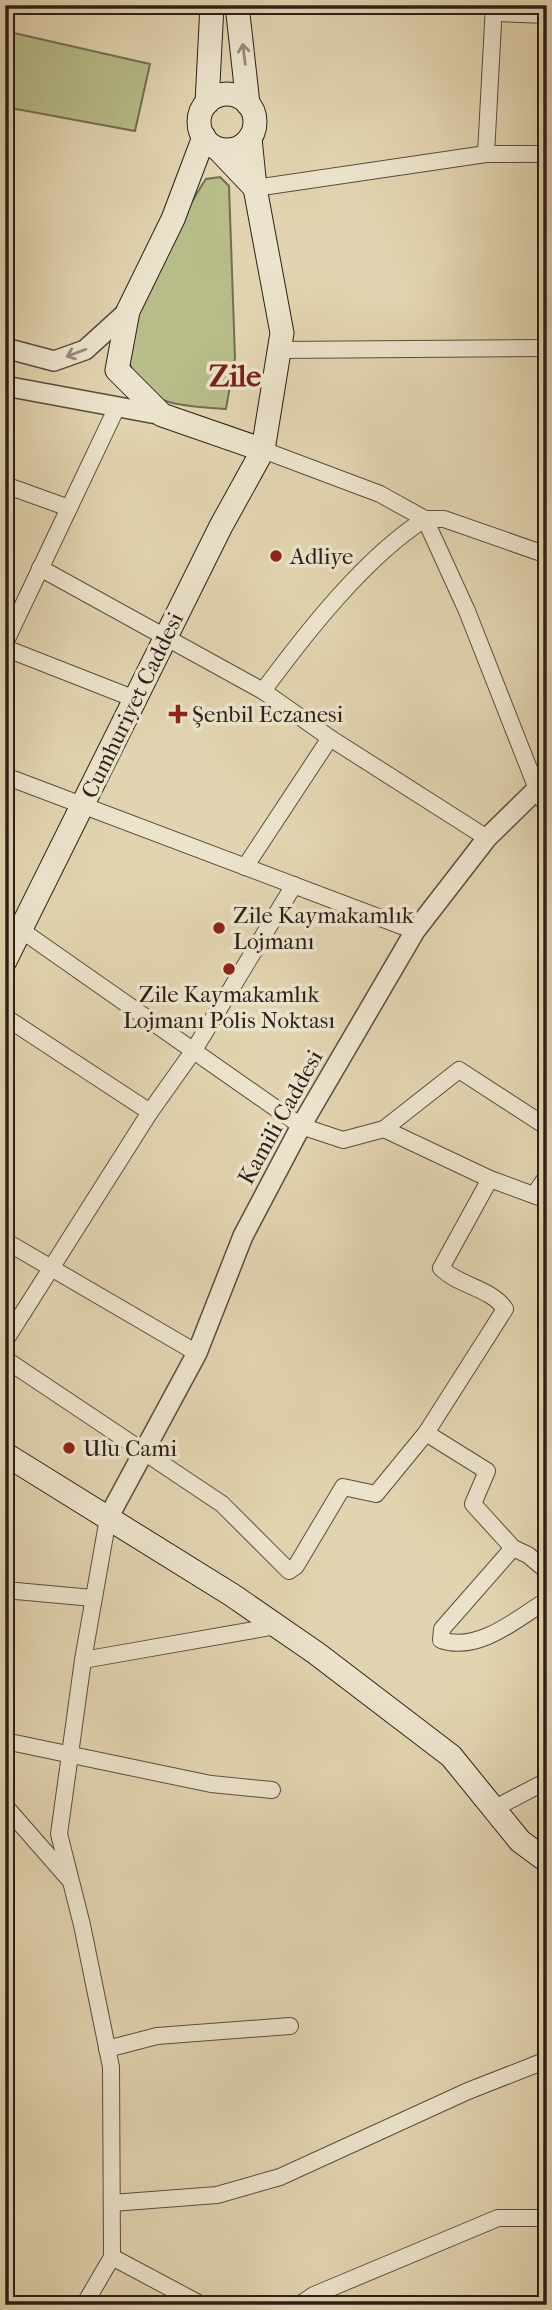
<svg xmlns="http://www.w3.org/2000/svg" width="552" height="2310" viewBox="0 0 552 2310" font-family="'IM FELL French Canon',serif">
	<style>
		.green { fill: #b7bc89; stroke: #726e52; stroke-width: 2 }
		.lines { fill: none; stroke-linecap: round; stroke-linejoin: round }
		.minor-casing { stroke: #5a4d40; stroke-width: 18 }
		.tertiary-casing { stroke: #5a4d40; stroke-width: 22 }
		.secondary-casing { stroke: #2c201a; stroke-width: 25 }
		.minor { stroke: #ece3cc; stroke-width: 16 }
		.tertiary { stroke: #ece3cc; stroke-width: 19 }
		.secondary { stroke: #ece3cc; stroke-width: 23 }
		.oneway { stroke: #968b7c }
		.poi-dot { fill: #8f2418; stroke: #ece3cc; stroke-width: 2.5 }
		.labels { text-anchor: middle; stroke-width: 7; stroke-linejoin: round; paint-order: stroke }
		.poi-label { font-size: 23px; fill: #2c201a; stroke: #ece3cc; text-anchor: start }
		.street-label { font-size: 23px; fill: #2c201a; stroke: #ece3cc }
		.district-label { font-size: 30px; font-weight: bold; fill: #7a1f14; stroke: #ece3cc }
	</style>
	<rect width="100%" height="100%" fill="#e2d4b0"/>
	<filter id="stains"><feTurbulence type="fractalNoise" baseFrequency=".00286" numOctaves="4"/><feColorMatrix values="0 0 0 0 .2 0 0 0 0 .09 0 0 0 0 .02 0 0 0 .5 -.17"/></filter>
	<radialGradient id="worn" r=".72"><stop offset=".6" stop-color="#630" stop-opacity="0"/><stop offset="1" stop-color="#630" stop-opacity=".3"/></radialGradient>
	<g class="green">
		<polygon points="5,31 150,64 135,131 5,107"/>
		<path d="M 220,177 L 229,186 L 235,358 L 226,409 C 204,407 160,407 145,389 C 140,383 130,368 129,360 C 122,323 184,212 206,179 Z"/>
	</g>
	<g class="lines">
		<defs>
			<g id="minor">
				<polyline points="494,13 547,15"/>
				<polyline points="486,154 494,5"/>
				<polyline points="255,188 486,154 547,154"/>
				<polyline points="279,350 547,348"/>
				<polyline points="263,450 380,494 425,519 444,519 547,555"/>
				<polyline points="5,485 69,508"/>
				<polyline points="425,519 467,611 537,789 547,807"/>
				<polyline points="40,568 263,691 330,738 487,838"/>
				<polyline points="5,643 117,407"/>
				<polyline points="5,648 135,699"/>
				<path d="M 263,691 C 305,634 365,557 425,519"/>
				<polyline points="5,776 415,931"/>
				<polyline points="245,867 330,738"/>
				<polyline points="21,930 301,1126 343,1140 384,1129 490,1179 547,1200"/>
				<polyline points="5,1017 150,1112"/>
				<polyline points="384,1129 459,1070 547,1127"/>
				<polyline points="534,1195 547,1176"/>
				<polyline points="5,1241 197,1353"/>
				<polyline points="5,1341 150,1112 194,1050 294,885"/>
				<path d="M 5,1359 L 222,1504 L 289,1571 L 296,1566 L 343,1487 L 376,1494 L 426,1433 L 505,1309 C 491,1288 459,1286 441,1268 L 490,1179"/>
				<polyline points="426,1433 487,1471 473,1504 513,1548 528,1555 547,1571"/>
				<path d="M 513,1548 L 442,1629 L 441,1640 C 478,1653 517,1619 547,1600"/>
				<polyline points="5,1590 93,1598"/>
				<polyline points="83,1660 276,1626"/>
				<polyline points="5,1741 211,1784 272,1790"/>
				<polyline points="5,1806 68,1878"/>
				<polyline points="493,1809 547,1781"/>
				<polyline points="107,2049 157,2036 290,2026"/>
				<polyline points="112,2203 217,2195 280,2177 468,2091 547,2060"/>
				<polyline points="112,2257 202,2305"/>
				<polyline points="84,2305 112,2257 111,2067 82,1925 59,1834 83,1660 108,1518"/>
				<polyline points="299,2305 314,2295 498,2218 547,2218"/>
			</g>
			<g id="tertiary">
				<polyline points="5,348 54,361 85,350 128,311"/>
				<polyline points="5,386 162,415"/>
				<polyline points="108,1518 197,1353 243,1236 301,1126 415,931 487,838 537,789 547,772"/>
			</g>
			<g id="secondary">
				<polyline points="237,5 248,104"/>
				<circle cx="227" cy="122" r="28"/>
				<polyline points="207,103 212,5"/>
				<polyline points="204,137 173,219 128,311 117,370 162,415 263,450"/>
				<polyline points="218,149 255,188 250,138"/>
				<polyline points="5,961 221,526 263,450 282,333 255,188"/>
				<polyline points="5,1454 232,1595 316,1653 451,1756 520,1841 547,1861"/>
			</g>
		</defs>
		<use href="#minor" class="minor-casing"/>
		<use href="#tertiary" class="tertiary-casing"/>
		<use href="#secondary" class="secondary-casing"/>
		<use href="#minor" class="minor"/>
		<use href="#tertiary" class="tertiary"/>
		<use href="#secondary" class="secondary"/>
	</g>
	<defs><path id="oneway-shaft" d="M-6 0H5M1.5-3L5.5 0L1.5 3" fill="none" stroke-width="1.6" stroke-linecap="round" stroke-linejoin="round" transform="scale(1.75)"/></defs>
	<g class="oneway">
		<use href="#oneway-shaft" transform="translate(244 54) rotate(-97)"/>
		<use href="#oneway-shaft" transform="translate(76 353) rotate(159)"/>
	</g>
	<g class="poi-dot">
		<circle cx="276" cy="556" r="7"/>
		<path d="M174.5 703.5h7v7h7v7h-7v7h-7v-7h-7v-7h7z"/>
		<circle cx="219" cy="928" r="7"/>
		<circle cx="229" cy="969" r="7"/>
		<circle cx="69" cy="1448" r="7"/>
	</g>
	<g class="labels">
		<g class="poi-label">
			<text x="290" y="564">Adliye</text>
			<text x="192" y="722">Şenbil Eczanesi</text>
			<text x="233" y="923">Zile Kaymakamlık<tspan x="233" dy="26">Lojmanı</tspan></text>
			<text x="229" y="1002" text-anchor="middle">Zile Kaymakamlık<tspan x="229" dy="26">Lojmanı Polis Noktası</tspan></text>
			<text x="83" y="1456">Ulu Cami</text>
		</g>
		<g class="street-label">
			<text transform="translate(132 705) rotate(-64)" y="8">Cumhuriyet Caddesi</text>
			<text transform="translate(280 1117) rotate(-61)" y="8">Kamili Caddesi</text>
		</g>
		<g class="district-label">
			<text x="235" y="386">Zile</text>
		</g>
	</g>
	<rect width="552" height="2310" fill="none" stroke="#e2d4b0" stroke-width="28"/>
	<rect x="7" y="7" width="538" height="2296" fill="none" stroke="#2c201a" stroke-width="3.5"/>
	<rect x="14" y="14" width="524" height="2282" fill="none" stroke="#2c201a" stroke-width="2"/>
	<rect width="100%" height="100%" filter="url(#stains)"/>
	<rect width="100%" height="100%" fill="url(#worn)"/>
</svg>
